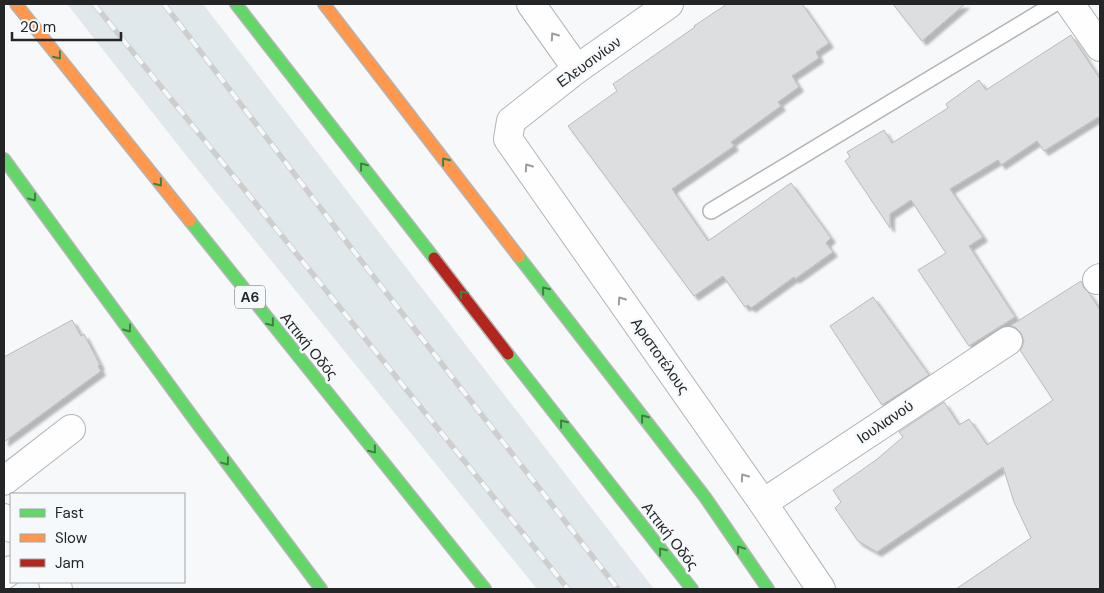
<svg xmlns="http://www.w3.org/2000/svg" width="1104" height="593" viewBox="0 0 1104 593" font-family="'DM Sans',sans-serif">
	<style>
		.built { fill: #e1e8eb }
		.building { fill: #dcdedf; stroke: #babbbc; filter: url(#shadow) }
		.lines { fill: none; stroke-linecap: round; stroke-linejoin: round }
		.lane-casing { stroke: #b2b4b5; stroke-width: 18 }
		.street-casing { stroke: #b2b4b5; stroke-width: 30 }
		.fast-casing { stroke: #b2b4b5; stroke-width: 14 }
		.slow-casing { stroke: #b2b4b5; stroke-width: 14 }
		.jam-casing { stroke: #b2b4b5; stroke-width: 14 }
		.lane { stroke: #fefefe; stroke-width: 15 }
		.street { stroke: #fefefe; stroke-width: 28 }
		.fast { stroke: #63d668; stroke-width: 11 }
		.slow { stroke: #ff974d; stroke-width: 11 }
		.jam { stroke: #b3261e; stroke-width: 11 }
		.rail-casing { stroke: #cececf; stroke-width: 5.5 }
		.rail { stroke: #f5f9fb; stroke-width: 4; stroke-dasharray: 11; stroke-linecap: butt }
		.oneway { stroke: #9c9c9d }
		.oneway2 { stroke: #447e47 }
		.labels { text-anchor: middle; stroke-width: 5; stroke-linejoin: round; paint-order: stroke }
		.shield { fill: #f5f9fb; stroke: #636566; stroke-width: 1 }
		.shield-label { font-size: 14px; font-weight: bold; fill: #242526 }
		.street-label { font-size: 15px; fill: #242526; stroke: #f5f9fb }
	</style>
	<defs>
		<filter id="shadow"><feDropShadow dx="4.5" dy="4.5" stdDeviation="1" flood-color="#0004"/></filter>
	</defs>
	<rect width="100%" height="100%" fill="#f6f8fa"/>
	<polygon class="built" points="67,4 203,4 654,589 537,589 189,159"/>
	<g class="building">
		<polygon points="727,4 802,4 829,43 816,52 819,58 792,76 799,87 778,102 781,106 731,142 734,146 672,189 708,241 791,183 831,238 826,243 833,252 795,279 794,277 751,308 748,305 745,307 723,276 694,296 568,126 617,91 613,84 695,27 694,26"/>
		<polygon points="893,4 965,4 922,41"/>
		<polygon points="1071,35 1100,79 1100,116 1044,151 1037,141 1001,165 998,160 950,189 983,237 969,246 1015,317 969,346 918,270 946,253 911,200 890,214 890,228 845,161 850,157 847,152 884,130 892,143 948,108 946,104 979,80 986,90"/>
		<polygon points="1081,281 1084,288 1089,293 1100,310 1100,589 956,589 1031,538 1014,502 1003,467 877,552 858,541 835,508 841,502 833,490 876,460 903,437 899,432 944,402 959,425 969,419 987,445 1053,400 1020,350 1022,348 1024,341 1021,333 1015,327 1010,326"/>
		<polygon points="873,297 929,375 882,405 830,326"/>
		<polygon points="72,320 81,336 84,334 100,365 98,366 101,371 4,442 4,357"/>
	</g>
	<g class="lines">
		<defs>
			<polyline id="lane" points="711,211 1054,4"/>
			<g id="street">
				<polyline points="531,4 577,69"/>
				<polyline points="669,4 577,69 511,121 508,139 763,503 821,589"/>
				<polyline points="1070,4 1100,47"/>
				<polyline points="1097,280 1100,278"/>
				<polyline points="4,481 71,429"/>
				<polyline points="763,503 1008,341"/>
				<polyline points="4,518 11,528"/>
				<polyline points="4,575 11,570"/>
				<polyline points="53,582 58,589"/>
			</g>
			<g id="fast">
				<polyline points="236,4 434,258"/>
				<polyline points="4,159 197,423 321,589"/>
				<polyline points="190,221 485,589"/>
				<polyline points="519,257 705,497 768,589"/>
				<polyline points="508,354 692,589"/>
			</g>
			<g id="slow">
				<polyline points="16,4 190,221"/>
				<polyline points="324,4 519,257"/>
			</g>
			<polyline id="jam" points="434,258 508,354"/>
		</defs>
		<use href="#lane" class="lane-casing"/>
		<use href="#street" class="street-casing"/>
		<use href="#fast" class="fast-casing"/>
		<use href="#slow" class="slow-casing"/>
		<use href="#jam" class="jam-casing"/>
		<use href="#lane" class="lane"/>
		<use href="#street" class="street"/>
		<use href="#fast" class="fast"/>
		<use href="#slow" class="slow"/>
		<use href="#jam" class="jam"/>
		<defs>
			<g id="rail">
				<polyline points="94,4 568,589"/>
				<polyline points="164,4 345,240 618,589"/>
			</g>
		</defs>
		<use href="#rail" class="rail-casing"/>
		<use href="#rail" class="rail"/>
	</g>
	<defs><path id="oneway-chevron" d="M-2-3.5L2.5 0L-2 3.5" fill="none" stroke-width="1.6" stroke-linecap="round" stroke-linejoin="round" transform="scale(1.25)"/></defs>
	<g class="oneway">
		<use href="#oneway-chevron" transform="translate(554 36) rotate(-125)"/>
		<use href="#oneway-chevron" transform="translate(528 167) rotate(-125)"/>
		<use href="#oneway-chevron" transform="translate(621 300) rotate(-125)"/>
		<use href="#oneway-chevron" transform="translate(744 477) rotate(-125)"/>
	</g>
	<g class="oneway2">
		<use href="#oneway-chevron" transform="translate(58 56) rotate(51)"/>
		<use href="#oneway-chevron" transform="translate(445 161) rotate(-128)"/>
		<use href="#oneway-chevron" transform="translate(363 166) rotate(-128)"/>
		<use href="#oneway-chevron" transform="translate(159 183) rotate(51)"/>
		<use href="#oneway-chevron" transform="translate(33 198) rotate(54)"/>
		<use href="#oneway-chevron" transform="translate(545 290) rotate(-128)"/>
		<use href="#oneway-chevron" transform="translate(463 294) rotate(-128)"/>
		<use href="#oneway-chevron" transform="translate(271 323) rotate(51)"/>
		<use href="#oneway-chevron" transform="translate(128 329) rotate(54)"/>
		<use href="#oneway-chevron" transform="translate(644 418) rotate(-128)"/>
		<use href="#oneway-chevron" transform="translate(563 423) rotate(-128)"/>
		<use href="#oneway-chevron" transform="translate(373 450) rotate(51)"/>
		<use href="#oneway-chevron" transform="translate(226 462) rotate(53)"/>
		<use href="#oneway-chevron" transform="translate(740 549) rotate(-124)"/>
		<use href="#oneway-chevron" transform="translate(662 551) rotate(-128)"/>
	</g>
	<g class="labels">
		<rect class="shield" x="235" y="285.5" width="30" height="23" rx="4"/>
		<g class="shield-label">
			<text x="250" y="302">Α6</text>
		</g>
		<g class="street-label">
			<text transform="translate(589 62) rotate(-36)" y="5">Ελευσινίων</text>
			<text transform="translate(309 346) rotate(51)" y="5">Αττική Οδός</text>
			<text transform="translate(660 356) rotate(55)" y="5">Αριστοτέλους</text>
			<text transform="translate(885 422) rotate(-34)" y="5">Ιουλιανού</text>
			<text transform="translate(670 536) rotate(52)" y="5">Αττική Οδός</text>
		</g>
	</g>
	<rect width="1104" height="593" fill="none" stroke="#242526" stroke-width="10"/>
	<rect x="10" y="493" width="175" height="90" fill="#f5f9fb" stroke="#a1a4a6"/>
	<rect x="20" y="509" width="25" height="8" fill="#63d668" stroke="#a1a4a6"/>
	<text x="55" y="518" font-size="15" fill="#242526">Fast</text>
	<rect x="20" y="534" width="25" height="8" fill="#ff974d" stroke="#a1a4a6"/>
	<text x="55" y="543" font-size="15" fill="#242526">Slow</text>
	<rect x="20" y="559" width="25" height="8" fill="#b3261e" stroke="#a1a4a6"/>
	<text x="55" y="568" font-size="15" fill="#242526">Jam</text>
	<path d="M12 32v8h109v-8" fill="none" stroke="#242526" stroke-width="2.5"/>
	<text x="20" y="32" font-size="15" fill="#242526" stroke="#f5f9fb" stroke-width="4" paint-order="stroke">20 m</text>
</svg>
